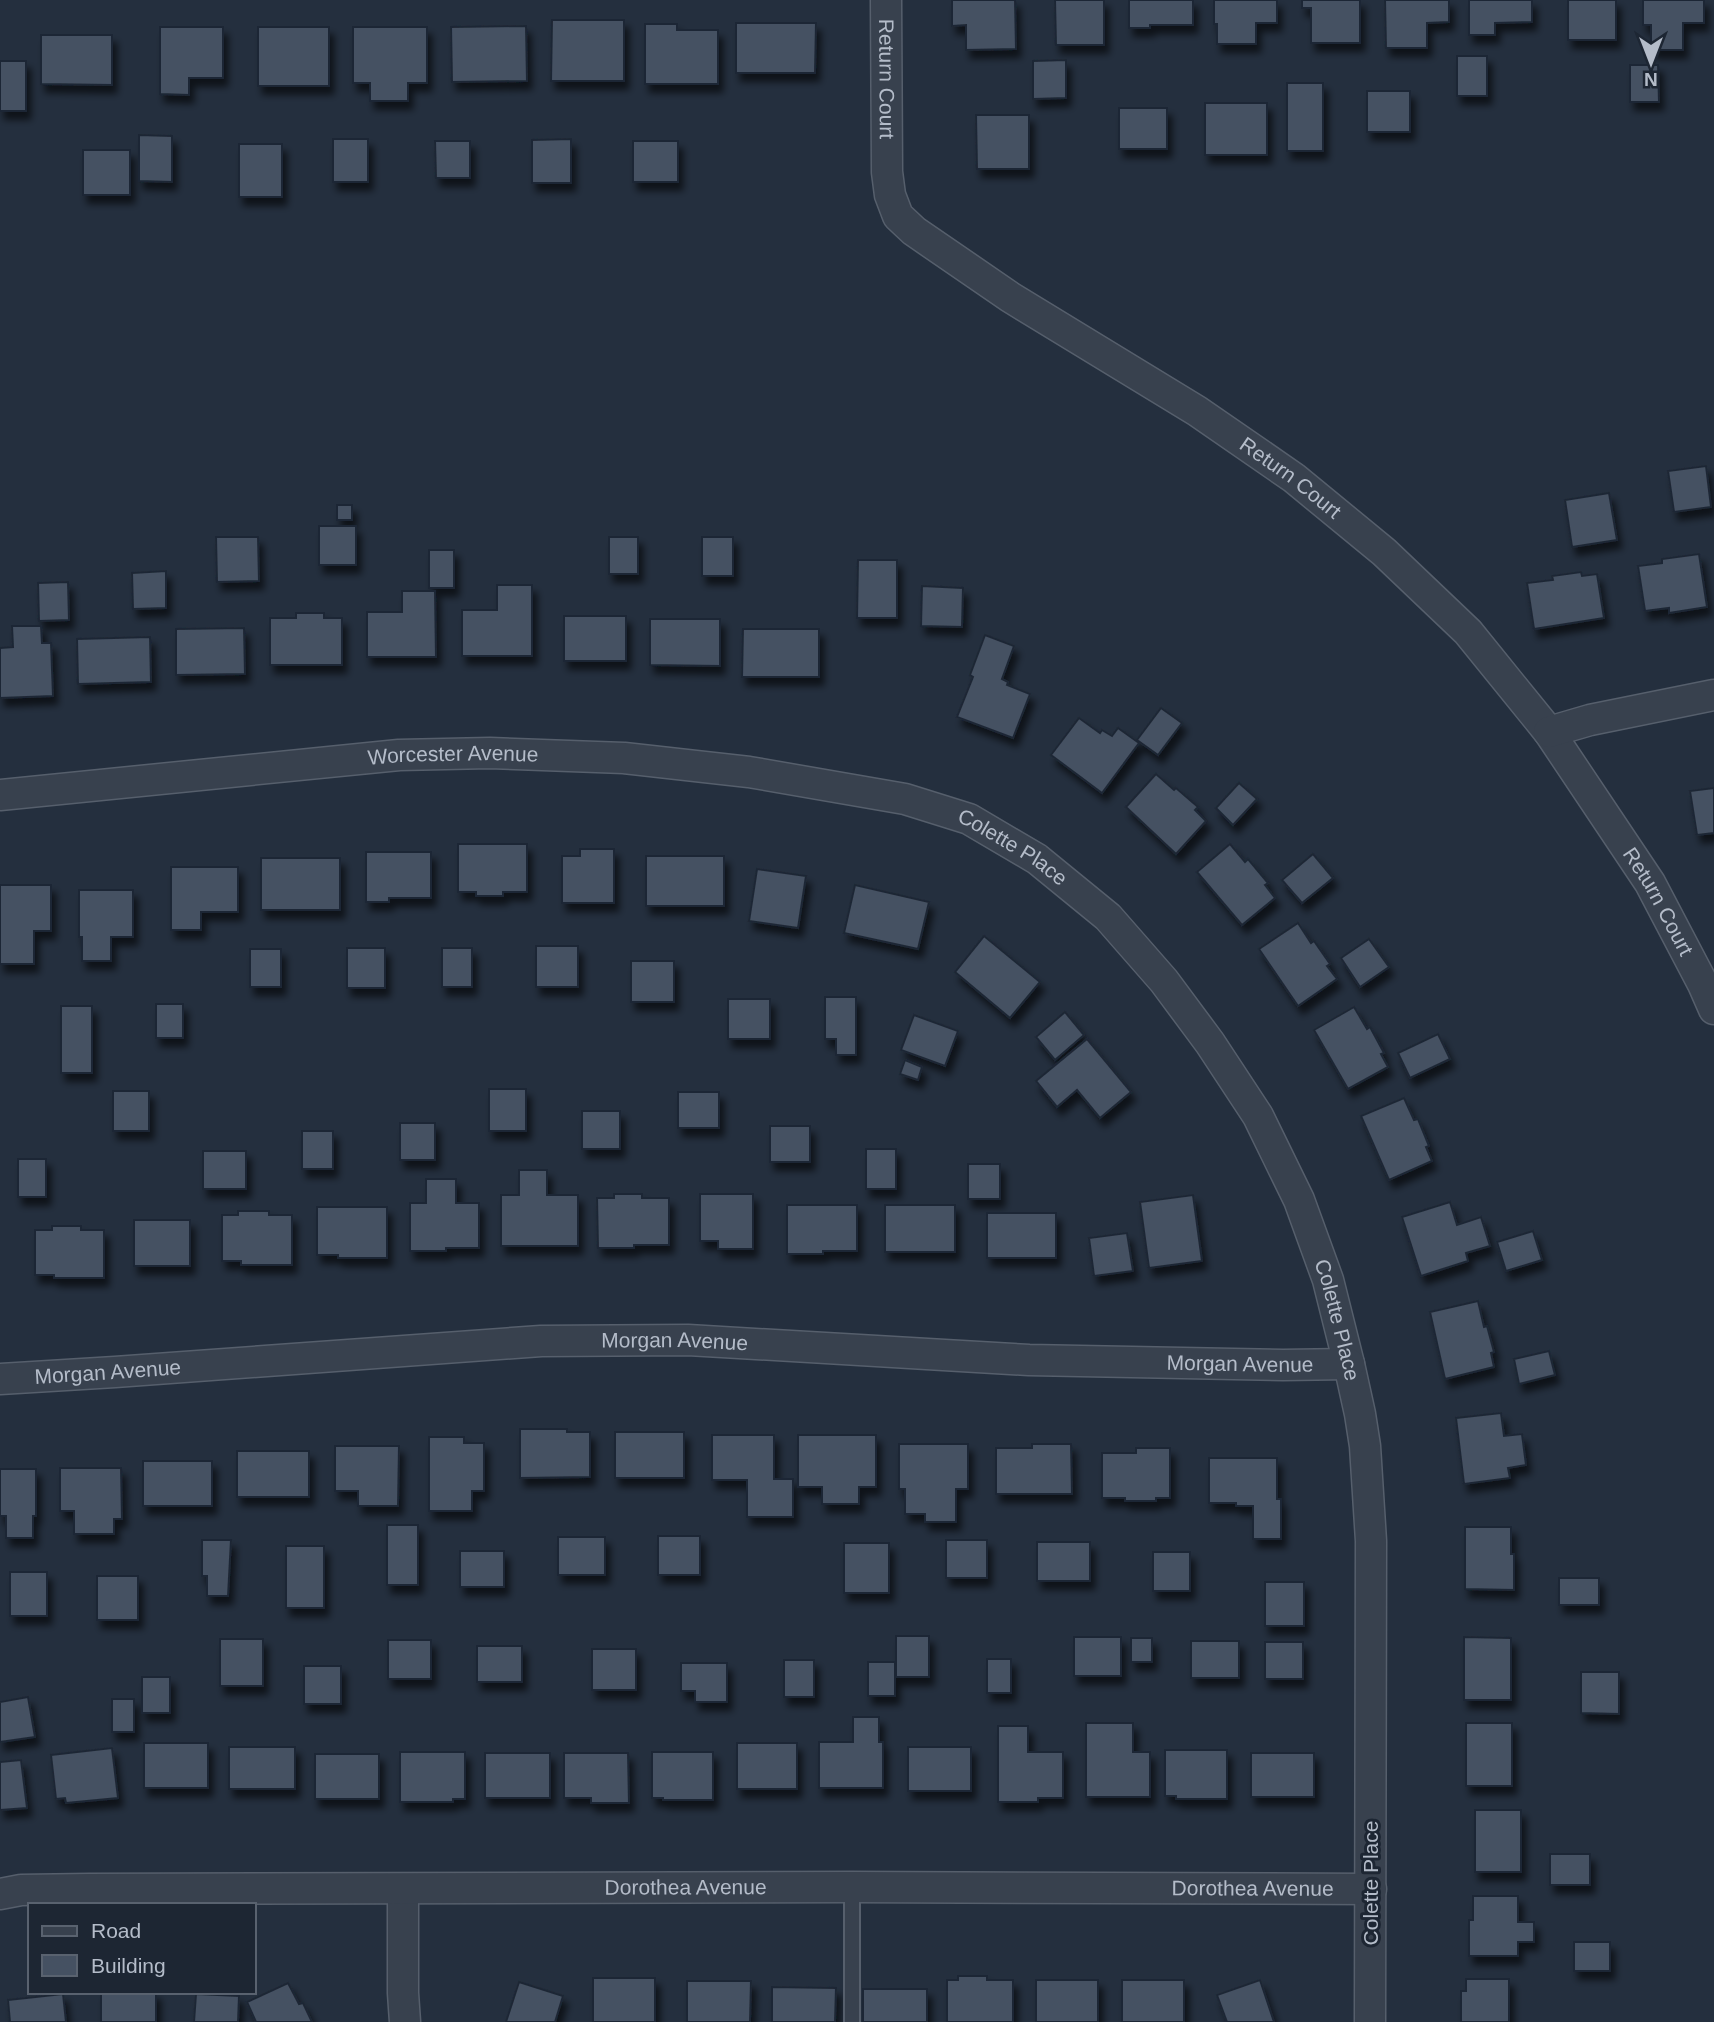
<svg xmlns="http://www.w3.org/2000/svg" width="1714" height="2022" viewBox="0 0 1714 2022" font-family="Helvetica,sans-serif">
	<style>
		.building { fill: #455162; stroke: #1f2835; stroke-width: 2; filter: url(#shadow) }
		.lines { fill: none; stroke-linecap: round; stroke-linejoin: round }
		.service-casing { stroke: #565f6c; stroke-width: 18 }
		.minor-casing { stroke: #565f6c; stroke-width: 33 }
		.service { stroke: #38414e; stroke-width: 14 }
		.minor { stroke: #38414e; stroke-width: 30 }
		.labels { text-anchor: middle; stroke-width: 6; stroke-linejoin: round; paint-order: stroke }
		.street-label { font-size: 21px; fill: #b4bcc9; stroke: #1d2633 }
	</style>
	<defs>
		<filter id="shadow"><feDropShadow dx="4.5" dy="8" stdDeviation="3.5" flood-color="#0009"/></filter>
	</defs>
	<rect width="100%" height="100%" fill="#242f3e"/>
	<g class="building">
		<polygon points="952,0 1015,0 1016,49 966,50 966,25 952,26"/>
		<polygon points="1055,0 1104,0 1104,45 1056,45"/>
		<polygon points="1129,0 1193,0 1193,25 1150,25 1150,28 1129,28"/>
		<polygon points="1214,0 1277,0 1277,23 1256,23 1256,44 1217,44 1217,24 1214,24"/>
		<polygon points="1302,0 1360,0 1360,43 1311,43 1311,8 1302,8"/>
		<polygon points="1385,0 1449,0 1449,22 1427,23 1427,48 1386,48"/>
		<polygon points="1469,0 1532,0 1532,22 1495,23 1495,35 1469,35"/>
		<rect x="1568" y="0" width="48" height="40"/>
		<polygon points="1643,0 1704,0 1704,23 1683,23 1683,50 1651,50 1651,25 1643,25"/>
		<polygon points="552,20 624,20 624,81 551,81"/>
		<polygon points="736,23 816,23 815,73 736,73"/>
		<polygon points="645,24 677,24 677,30 718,30 718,84 645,84"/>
		<polygon points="526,26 527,81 452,82 451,27"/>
		<polygon points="160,27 223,27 223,78 189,78 189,95 160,94"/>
		<rect x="258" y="27" width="71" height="59"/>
		<polygon points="353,27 427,27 427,83 408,83 408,101 370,101 370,83 353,83"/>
		<polygon points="41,35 112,35 112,85 41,84"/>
		<rect x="1457" y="56" width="30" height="40"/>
		<polygon points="1066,60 1066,98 1033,99 1033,61"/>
		<rect x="0" y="61" width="26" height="50"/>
		<polygon points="1630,65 1658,65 1659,102 1630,102"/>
		<rect x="1287" y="83" width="36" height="68"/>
		<rect x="1367" y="91" width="43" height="41"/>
		<rect x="1205" y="103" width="62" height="52"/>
		<rect x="1119" y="108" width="48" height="41"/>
		<polygon points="976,115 1029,115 1029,169 977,169"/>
		<polygon points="139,135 172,136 172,182 139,181"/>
		<rect x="333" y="139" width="35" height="43"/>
		<polygon points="571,139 571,183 532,183 532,140"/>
		<polygon points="435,141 470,141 470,178 436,178"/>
		<rect x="633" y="141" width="45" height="41"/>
		<rect x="239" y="144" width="43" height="53"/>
		<rect x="83" y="150" width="47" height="45"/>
		<polygon points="1706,466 1711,507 1674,512 1668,471"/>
		<polygon points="1609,493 1617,540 1572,547 1565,500"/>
		<rect x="337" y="505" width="15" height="15"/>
		<rect x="319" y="526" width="37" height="39"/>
		<polygon points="216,537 258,537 259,581 217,582"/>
		<rect x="609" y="537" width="29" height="37"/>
		<rect x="702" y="537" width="31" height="39"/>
		<rect x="429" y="550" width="25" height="38"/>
		<polygon points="1699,554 1707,607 1669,613 1669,608 1645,611 1638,566 1662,563 1662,559"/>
		<polygon points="858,560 897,560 897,618 857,618"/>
		<polygon points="166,571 166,608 133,609 132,573"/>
		<polygon points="1581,572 1582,576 1597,574 1604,618 1534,629 1527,583 1553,580 1552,576"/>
		<polygon points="68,582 69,620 39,621 38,583"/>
		<polygon points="497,585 532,585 532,656 462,656 462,610 497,610"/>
		<polygon points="922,586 963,588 962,627 921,626"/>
		<polygon points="402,591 435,591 436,657 367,657 367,612 402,612"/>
		<polygon points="296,613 324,613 324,618 342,618 342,665 270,665 270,618 296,618"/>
		<rect x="564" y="616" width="62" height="45"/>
		<polygon points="650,619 720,619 720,666 650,665"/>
		<polygon points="12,626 41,626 42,643 51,643 53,696 0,698 0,648 13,647"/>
		<polygon points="244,628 245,674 176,675 176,629"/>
		<polygon points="743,629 819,629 819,677 742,677"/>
		<polygon points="985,635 1014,646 1002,679 1008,682 1007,685 1030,694 1013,738 957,717 973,677 970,675"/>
		<polygon points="150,637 151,682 78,684 77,639"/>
		<polygon points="1161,708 1182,723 1158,755 1137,740"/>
		<polygon points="1079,718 1100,733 1102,730 1112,736 1118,728 1139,743 1102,793 1051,755"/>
		<polygon points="1156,774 1174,790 1176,788 1198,807 1195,810 1206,821 1176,854 1126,807"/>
		<polygon points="1239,783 1257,799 1233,825 1216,808"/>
		<polygon points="1714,788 1714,833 1697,835 1690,791"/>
		<polygon points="458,844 527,844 527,892 503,892 503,896 476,896 476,892 458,892"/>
		<polygon points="1230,844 1245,862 1248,859 1268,883 1265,885 1275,898 1242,925 1197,872"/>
		<polygon points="580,849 614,849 614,903 562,903 562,856 580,856"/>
		<polygon points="366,852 431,852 431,898 389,898 389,902 366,902"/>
		<polygon points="1313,854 1333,878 1302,903 1282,880"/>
		<rect x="646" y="856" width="78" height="50"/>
		<rect x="261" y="858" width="79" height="52"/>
		<polygon points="171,867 238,867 238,912 201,912 201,930 171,930"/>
		<polygon points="757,869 806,876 798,928 749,921"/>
		<polygon points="0,885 51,885 51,931 34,931 34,964 0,964"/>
		<polygon points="855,885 929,902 918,949 844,933"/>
		<polygon points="79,890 133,890 133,937 111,937 111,961 82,961 82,937 79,937"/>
		<polygon points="1298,923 1311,943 1314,941 1330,964 1327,966 1337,979 1298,1006 1259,949"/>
		<polygon points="984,936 1040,982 1010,1018 955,972"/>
		<polygon points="1369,939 1389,967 1360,987 1341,958"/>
		<rect x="536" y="946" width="42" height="41"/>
		<rect x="347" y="948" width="38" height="40"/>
		<rect x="442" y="948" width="30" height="39"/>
		<rect x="250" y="949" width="31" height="38"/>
		<rect x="631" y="961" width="43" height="41"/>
		<polygon points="825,997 856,997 856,1055 836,1055 836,1039 825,1039"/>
		<rect x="728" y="999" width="42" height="40"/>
		<rect x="156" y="1004" width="27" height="34"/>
		<rect x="61" y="1006" width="31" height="67"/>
		<polygon points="1354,1007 1367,1029 1370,1027 1384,1053 1381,1054 1388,1067 1348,1089 1314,1030"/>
		<polygon points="1065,1012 1084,1035 1055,1060 1036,1037"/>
		<polygon points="914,1015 958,1031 945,1066 901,1050"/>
		<polygon points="1438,1034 1450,1059 1410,1078 1398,1053"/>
		<polygon points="1087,1039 1131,1092 1100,1118 1077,1090 1057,1107 1036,1081"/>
		<polygon points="905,1060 922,1067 918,1080 900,1074"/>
		<rect x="489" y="1089" width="37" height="42"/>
		<rect x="113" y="1091" width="36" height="40"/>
		<rect x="678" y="1092" width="41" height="36"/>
		<polygon points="1404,1098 1414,1120 1418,1119 1429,1146 1426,1147 1432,1161 1389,1180 1361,1116"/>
		<rect x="582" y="1111" width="38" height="38"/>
		<rect x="400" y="1123" width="35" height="37"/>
		<rect x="770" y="1126" width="40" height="36"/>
		<rect x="302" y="1131" width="31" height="38"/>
		<rect x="866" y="1149" width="30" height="40"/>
		<rect x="203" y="1151" width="43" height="38"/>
		<rect x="18" y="1159" width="28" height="38"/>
		<rect x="968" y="1164" width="32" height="35"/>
		<polygon points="519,1170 547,1170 547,1195 578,1195 578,1246 501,1246 501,1195 519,1195"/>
		<polygon points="426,1179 456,1179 456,1203 479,1203 479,1248 446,1248 446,1251 410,1251 410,1203 426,1203"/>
		<polygon points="614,1194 642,1194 642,1198 669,1198 669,1245 634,1245 634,1248 598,1248 597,1198 614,1198"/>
		<polygon points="700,1194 753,1194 753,1249 718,1249 718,1241 700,1241"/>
		<polygon points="1193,1195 1202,1261 1149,1268 1140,1202"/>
		<polygon points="1450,1202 1457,1225 1481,1217 1490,1246 1466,1253 1468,1261 1421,1276 1402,1217"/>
		<polygon points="787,1205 857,1205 857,1251 823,1251 823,1254 787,1254"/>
		<rect x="885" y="1205" width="70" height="47"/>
		<polygon points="317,1207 387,1207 387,1258 338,1258 338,1255 317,1255"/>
		<polygon points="238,1211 269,1211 269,1215 292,1215 292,1265 241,1265 241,1261 222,1261 222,1215 238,1215"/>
		<rect x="987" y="1213" width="69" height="45"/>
		<rect x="134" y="1220" width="56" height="46"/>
		<polygon points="52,1226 81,1226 81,1230 104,1230 104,1278 54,1278 54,1275 35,1275 35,1230 52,1230"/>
		<polygon points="1533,1231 1542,1260 1506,1271 1497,1242"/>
		<polygon points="1127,1233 1133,1271 1094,1276 1089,1238"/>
		<polygon points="1478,1301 1484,1327 1487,1326 1494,1352 1491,1353 1494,1367 1445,1379 1430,1312"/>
		<polygon points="1549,1351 1555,1375 1519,1384 1514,1359"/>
		<polygon points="1501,1413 1504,1436 1522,1434 1526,1465 1508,1468 1510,1478 1464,1484 1456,1418"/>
		<polygon points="520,1429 567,1429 567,1432 590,1432 590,1477 520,1478"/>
		<rect x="615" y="1432" width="69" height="46"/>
		<polygon points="712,1435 774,1435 774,1479 793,1479 793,1517 747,1517 747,1480 712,1480"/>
		<polygon points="798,1435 876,1435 876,1487 859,1487 859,1504 822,1504 822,1487 798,1487"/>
		<polygon points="429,1437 464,1437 464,1443 484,1443 484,1491 472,1491 472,1511 429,1511"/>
		<polygon points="899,1444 968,1444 968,1489 956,1489 956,1522 925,1522 925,1514 905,1514 905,1489 899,1489"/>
		<polygon points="1032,1444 1071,1444 1072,1494 996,1494 996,1448 1032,1448"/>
		<polygon points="335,1446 399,1446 398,1506 358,1506 358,1491 335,1491"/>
		<polygon points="1136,1448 1170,1448 1170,1498 1156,1498 1156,1501 1125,1501 1125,1498 1102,1498 1102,1453 1136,1453"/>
		<rect x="237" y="1451" width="72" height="46"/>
		<polygon points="1209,1458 1277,1458 1277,1499 1281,1499 1281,1539 1253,1539 1253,1506 1236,1506 1236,1503 1209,1503"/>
		<rect x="143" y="1461" width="69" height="45"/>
		<polygon points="60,1468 121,1468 122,1519 114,1519 114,1534 74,1534 74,1511 60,1511"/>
		<polygon points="0,1469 36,1469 36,1516 33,1516 33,1538 6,1538 6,1516 0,1516"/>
		<rect x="387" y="1525" width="31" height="60"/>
		<polygon points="1465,1527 1511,1527 1511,1554 1514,1554 1514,1590 1465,1589"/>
		<rect x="658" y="1536" width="42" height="39"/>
		<rect x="558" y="1537" width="47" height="38"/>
		<polygon points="202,1540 231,1540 228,1596 207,1596 207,1576 202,1576"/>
		<rect x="946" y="1540" width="41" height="38"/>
		<rect x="1037" y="1542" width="53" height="39"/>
		<rect x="844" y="1543" width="45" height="50"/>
		<rect x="286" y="1546" width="38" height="62"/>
		<rect x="460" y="1551" width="44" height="36"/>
		<rect x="1153" y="1552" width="37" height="39"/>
		<rect x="10" y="1572" width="37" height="44"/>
		<rect x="97" y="1576" width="41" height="44"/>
		<rect x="1559" y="1578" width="40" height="27"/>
		<rect x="1265" y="1582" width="39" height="44"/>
		<rect x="896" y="1636" width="33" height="41"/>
		<rect x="1074" y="1637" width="47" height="39"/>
		<polygon points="1464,1637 1511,1638 1511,1700 1464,1700"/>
		<rect x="1131" y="1638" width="21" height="24"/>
		<rect x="220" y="1639" width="43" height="47"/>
		<rect x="388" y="1640" width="43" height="39"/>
		<rect x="1191" y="1641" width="48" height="37"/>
		<rect x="1265" y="1642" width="38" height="37"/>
		<rect x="477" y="1646" width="45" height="36"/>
		<rect x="592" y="1649" width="44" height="41"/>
		<rect x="987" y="1659" width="24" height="34"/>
		<rect x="784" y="1660" width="30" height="37"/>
		<rect x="868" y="1662" width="27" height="34"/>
		<polygon points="681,1663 727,1663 727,1702 695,1702 695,1691 681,1691"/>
		<rect x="304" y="1666" width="37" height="38"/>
		<polygon points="1581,1672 1619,1672 1619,1714 1581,1713"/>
		<rect x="142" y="1677" width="28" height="36"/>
		<polygon points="28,1697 35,1737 0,1742 0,1702"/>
		<rect x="112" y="1699" width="22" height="33"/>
		<polygon points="853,1717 879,1717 879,1742 883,1742 883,1788 819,1788 819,1742 853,1742"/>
		<polygon points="1086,1723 1133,1723 1133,1752 1150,1752 1150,1797 1086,1797"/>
		<rect x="1466" y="1723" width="46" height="63"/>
		<polygon points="998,1726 1028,1726 1028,1752 1063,1752 1063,1798 1038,1798 1038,1802 998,1802"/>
		<rect x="144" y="1743" width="64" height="45"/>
		<rect x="737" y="1743" width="60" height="46"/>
		<rect x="229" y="1747" width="66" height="42"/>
		<rect x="908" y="1747" width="63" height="44"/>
		<polygon points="112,1748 118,1798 66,1803 65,1798 56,1799 51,1755"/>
		<polygon points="1165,1750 1227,1750 1227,1799 1176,1799 1176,1796 1165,1796"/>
		<polygon points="400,1752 465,1752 465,1799 453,1799 453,1802 400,1802"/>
		<polygon points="652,1752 713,1752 713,1800 663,1800 663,1798 652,1798"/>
		<rect x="485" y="1753" width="65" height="45"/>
		<polygon points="564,1753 628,1753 629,1803 591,1803 591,1798 564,1798"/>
		<rect x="1251" y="1753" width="63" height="44"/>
		<rect x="315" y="1754" width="64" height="45"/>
		<polygon points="21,1760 27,1808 0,1810 0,1762"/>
		<rect x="1475" y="1810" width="46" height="62"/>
		<rect x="1550" y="1854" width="40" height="31"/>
		<polygon points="1473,1896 1518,1896 1518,1922 1534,1922 1534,1942 1518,1942 1518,1956 1469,1956 1469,1920 1473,1920"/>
		<rect x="1574" y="1942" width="36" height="29"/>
		<polygon points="958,1976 987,1976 987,1980 1013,1980 1013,2022 947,2022 947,1980 958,1980"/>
		<rect x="593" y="1978" width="62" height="44"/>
		<polygon points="1466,1979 1509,1979 1509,2022 1461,2022 1461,1991 1466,1991"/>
		<rect x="1036" y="1980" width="62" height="42"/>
		<rect x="1122" y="1980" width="62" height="42"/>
		<polygon points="1260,1980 1274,2022 1227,2022 1217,1995"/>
		<polygon points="687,1981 751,1981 750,2022 687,2022"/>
		<polygon points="519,1982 563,1996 555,2022 506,2022"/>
		<polygon points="288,1983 299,2004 303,2003 312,2022 256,2022 247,2002"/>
		<polygon points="772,1987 836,1988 835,2022 772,2022"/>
		<rect x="863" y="1989" width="64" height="33"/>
		<rect x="101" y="1992" width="55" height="30"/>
		<polygon points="63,1994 66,2022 10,2022 8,2000"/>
		<polygon points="196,1994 239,1996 238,2022 194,2022"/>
	</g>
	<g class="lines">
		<defs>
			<polyline id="service" points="852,2022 852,1887"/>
			<g id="minor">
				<path id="s1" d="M 886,0 L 887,172 L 890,195 L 898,216 L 914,231 L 1010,297 L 1197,411 L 1294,478 L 1384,552 L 1468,632 L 1549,732 L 1650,883 L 1703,984 L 1714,1009"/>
				<polyline points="1549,732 1590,720 1714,695"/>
				<path id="s2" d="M 0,795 L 399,755 L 490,753 L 624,758 L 749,772 L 905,799 L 969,819 L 1037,859 L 1108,917 L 1164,981 L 1210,1043 L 1258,1116 L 1299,1200 L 1328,1280 L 1349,1364 L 1360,1414 L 1365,1446 L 1371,1541 L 1370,2022"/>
				<path id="s3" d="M 0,1379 L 115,1372 L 541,1341 L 688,1340 L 1029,1360 L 1283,1365 L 1349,1364"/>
				<polyline points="403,1889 403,1993 405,2022"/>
				<path id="s4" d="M 0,1894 L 21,1890 L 89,1889 L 852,1887 L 1371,1889"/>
			</g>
		</defs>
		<use href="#service" class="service-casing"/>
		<use href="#minor" class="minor-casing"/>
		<use href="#service" class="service"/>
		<use href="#minor" class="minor"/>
	</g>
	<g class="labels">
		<g class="street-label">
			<text dy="7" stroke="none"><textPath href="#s1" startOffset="79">Return Court</textPath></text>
			<text dy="7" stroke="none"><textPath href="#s1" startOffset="690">Return Court</textPath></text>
			<text dy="7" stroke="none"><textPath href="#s2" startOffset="455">Worcester Avenue</textPath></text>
			<text dy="7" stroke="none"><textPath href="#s2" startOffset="1029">Colette Place</textPath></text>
			<text dy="7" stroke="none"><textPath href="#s1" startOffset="1256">Return Court</textPath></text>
			<text dy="7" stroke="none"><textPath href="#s2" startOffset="1617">Colette Place</textPath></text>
			<text dy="7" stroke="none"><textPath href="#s3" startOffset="676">Morgan Avenue</textPath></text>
			<text dy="7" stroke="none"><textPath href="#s3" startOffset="1242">Morgan Avenue</textPath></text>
			<text dy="7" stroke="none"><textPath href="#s3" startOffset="108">Morgan Avenue</textPath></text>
			<text transform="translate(1371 1883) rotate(-90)" y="7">Colette Place</text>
			<text dy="7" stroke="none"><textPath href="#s4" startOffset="686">Dorothea Avenue</textPath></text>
			<text dy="7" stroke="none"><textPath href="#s4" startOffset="1253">Dorothea Avenue</textPath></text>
		</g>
	</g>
	<rect x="28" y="1903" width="228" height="91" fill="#1d2633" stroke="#59626f" stroke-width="2"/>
	<rect x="42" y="1926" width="35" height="10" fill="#38414e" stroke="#59626f" stroke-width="2"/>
	<text x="91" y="1938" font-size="21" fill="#b4bcc9">Road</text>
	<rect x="42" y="1955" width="35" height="21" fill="#455162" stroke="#59626f" stroke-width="2"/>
	<text x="91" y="1973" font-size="21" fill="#b4bcc9">Building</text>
	<g transform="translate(1651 63) rotate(180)" stroke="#1d2633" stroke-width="5" paint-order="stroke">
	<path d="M0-5L12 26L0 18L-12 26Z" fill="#b4bcc9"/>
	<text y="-10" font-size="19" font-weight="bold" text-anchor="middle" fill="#b4bcc9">N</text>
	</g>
</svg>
